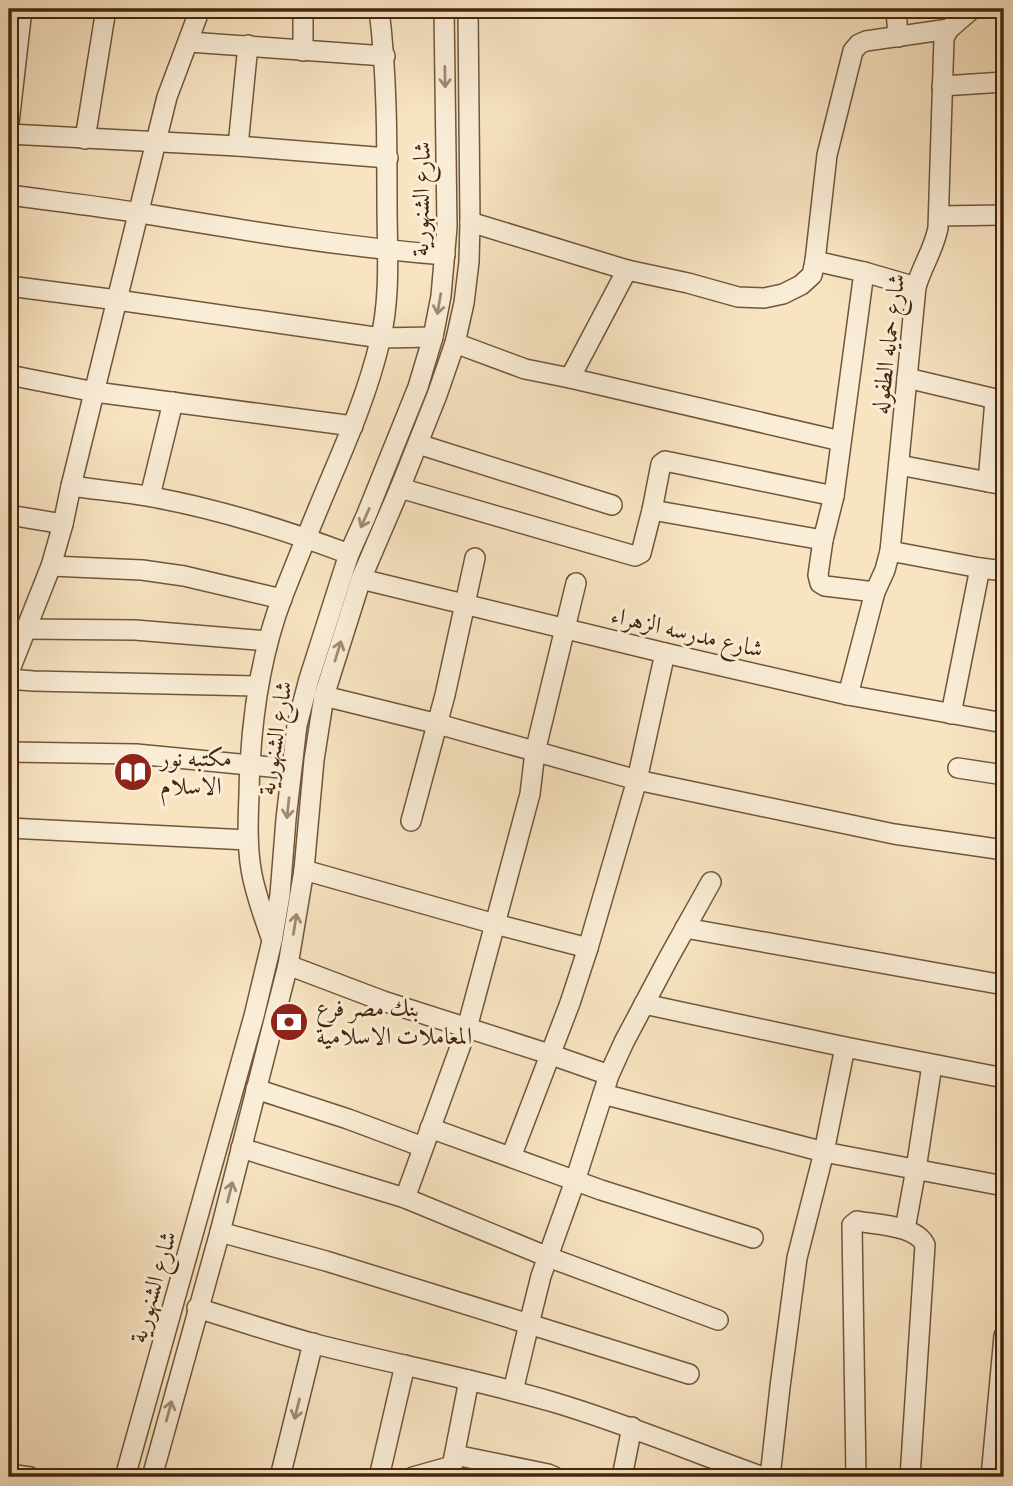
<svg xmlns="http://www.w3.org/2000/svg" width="1013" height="1486" viewBox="0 0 1013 1486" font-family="'IM FELL Double Pica',Amiri,serif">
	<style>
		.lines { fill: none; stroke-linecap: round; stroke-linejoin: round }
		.minor-casing { stroke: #71563a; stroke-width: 22 }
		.minor { stroke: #faedd7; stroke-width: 19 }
		.oneway { stroke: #9f8a72 }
		.labels { text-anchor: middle; stroke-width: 6; stroke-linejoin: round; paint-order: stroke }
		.street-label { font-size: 24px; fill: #44260d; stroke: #faedd7 }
		.poi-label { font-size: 24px; fill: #44260d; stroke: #faedd7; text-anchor: start }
	</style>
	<rect width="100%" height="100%" fill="#f8e4c1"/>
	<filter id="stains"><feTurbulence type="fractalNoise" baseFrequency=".00286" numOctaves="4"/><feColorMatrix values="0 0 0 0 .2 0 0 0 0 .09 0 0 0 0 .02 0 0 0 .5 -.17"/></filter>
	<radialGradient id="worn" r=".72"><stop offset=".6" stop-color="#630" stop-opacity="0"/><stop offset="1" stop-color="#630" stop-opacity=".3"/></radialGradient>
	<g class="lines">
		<defs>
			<g id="minor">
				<polyline points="896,9 898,37"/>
				<polyline points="189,42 385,56"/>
				<polyline points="303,51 303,9"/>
				<polyline points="942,86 1004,82"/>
				<polyline points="9,123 22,9"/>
				<polyline points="9,134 238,146 388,158"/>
				<polyline points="85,139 106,9"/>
				<polyline points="238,146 248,45"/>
				<path d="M 9,195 C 53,201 97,206 140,213 C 242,230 343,247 445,255"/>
				<polyline points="939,216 1004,215"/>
				<polyline points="470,222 627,270 688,283 738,297 764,298 783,294 801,285 812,275 815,261 827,155 853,51 859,44 866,41 949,29"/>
				<polyline points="815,261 864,272 916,287"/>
				<polyline points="864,272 834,496 823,540 818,575 820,583 825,586 875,592"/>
				<polyline points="9,286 117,300 381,338 433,337"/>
				<polyline points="455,343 525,369 570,378 841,441"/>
				<polyline points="9,375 95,392 353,426"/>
				<polyline points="570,378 627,270"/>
				<polyline points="907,378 1004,401"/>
				<polyline points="418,444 612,505"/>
				<polyline points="899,465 1004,485"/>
				<polyline points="988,482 995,400"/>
				<path d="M 71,486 C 98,490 125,492 152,497 C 219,509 285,530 349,554"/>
				<polyline points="400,488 635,556 641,553 652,510 661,464 665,461 834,496"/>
				<polyline points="150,496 173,402"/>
				<polyline points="652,510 823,540"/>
				<polyline points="9,515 63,524"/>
				<polyline points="890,551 980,568 951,714"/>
				<polyline points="51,566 142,570 184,576 282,599"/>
				<polyline points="980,568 1004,571"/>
				<polyline points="361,579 665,653 848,695 1004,723"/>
				<polyline points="25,629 135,630 268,641"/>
				<polyline points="9,672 51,566 63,524 71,486 167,97 200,9"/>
				<polyline points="9,679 33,681 258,686"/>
				<path d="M 848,695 L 875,592 L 885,570 L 890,551 L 916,287 C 922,266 934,249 938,228 L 944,38 L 949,29 L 972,9"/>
				<polyline points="324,696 438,724 637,780 894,834 1004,850"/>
				<polyline points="9,752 136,754 291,769"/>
				<polyline points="958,768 1004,775"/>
				<polyline points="411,821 445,695 475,558"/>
				<polyline points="9,828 248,840"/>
				<polyline points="304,870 495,924 588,948"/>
				<polyline points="685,928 1004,985"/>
				<path d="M 272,940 C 264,917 255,894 251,869 C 247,844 248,820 249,795 C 250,728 258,662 282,598 C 297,560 312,523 328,485 C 348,438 368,392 380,341 C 391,297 387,249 387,204 C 387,139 387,74 379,9"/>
				<polyline points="288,965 383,1001 549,1054 609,1075"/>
				<polyline points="644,1004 845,1047 1004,1078"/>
				<polyline points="256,1089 348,1119 423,1147"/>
				<polyline points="603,1094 824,1152 1004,1186"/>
				<polyline points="430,1128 601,1190 753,1238"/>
				<polyline points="241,1148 405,1198 548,1257 718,1320"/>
				<polyline points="511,1157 570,1003 588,948 637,780 665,653"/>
				<polyline points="405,1198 467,1028 530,794 535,752 576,583"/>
				<polyline points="905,1229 916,1169 932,1065"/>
				<polyline points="220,1232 326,1261 529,1324 541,1276 575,1181 609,1075 624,1042 668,959 711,882"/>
				<path d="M 197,1308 C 236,1320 275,1333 315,1344 C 394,1364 474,1379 553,1402 C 624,1423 693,1452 763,1477"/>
				<polyline points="513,1391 529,1324 689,1374"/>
				<polyline points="455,1455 548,1474 555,1477"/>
				<polyline points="9,1474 30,1477"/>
				<polyline points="125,1477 254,1016 272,941 280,895 286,819 297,725 309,679 349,554 366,516 418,387 433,337 441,296 447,227 444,9"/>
				<polyline points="152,1477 220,1232 288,965 304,870 314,760 324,696 361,579 400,488 437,395 455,343 464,303 469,262 470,222 468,9"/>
				<polyline points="280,1477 313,1343"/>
				<polyline points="379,1477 405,1365"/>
				<polyline points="413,1477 452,1466"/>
				<polyline points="450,1477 469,1380"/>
				<polyline points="622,1477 632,1427"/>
				<polyline points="770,1477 780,1387 797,1258 824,1152 845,1047"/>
				<path d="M 856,1477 L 852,1225 L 857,1221 C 877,1225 916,1225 925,1245 L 910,1477"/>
				<polyline points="991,1477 1004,1336"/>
			</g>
		</defs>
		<use href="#minor" class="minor-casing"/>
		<use href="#minor" class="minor"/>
	</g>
	<defs><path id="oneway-shaft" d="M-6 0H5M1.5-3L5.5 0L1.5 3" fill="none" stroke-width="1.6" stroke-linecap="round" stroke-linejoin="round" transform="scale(1.75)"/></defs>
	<g class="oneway">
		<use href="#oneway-shaft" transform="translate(445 77) rotate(89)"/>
		<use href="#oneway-shaft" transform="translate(439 304) rotate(100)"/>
		<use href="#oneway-shaft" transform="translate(365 518) rotate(114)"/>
		<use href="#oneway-shaft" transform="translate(338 651) rotate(-73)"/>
		<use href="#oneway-shaft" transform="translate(288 808) rotate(96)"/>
		<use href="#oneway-shaft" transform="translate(295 924) rotate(-81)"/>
		<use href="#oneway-shaft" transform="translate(230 1192) rotate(-76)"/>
		<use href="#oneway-shaft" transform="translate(297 1409) rotate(104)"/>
		<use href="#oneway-shaft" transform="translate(169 1411) rotate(-75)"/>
	</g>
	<defs>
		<symbol id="library-disc" viewBox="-11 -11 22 22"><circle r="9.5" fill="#8f2418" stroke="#faedd7"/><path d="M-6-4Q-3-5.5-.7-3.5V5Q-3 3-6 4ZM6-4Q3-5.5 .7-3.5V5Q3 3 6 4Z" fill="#fff"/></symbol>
		<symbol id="bank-disc" viewBox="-11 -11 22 22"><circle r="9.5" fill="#8f2418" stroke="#faedd7"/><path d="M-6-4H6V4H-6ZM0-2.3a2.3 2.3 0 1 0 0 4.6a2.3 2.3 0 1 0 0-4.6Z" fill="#fff"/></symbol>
	</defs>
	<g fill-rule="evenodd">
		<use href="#library-disc" x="111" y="750" width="44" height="44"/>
		<use href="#bank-disc" x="267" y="1000" width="44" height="44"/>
	</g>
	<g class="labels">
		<g class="street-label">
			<text transform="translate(421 199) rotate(-89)" y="8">شارع الشنهورية</text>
			<text transform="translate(888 344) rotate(-83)" y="8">شارع حمايه الطفوله</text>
			<text transform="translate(687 632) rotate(13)" y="8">شارع مدرسه الزهراء</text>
			<text transform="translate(275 738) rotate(-81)" y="8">شارع الشنهورية</text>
			<text transform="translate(153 1287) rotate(-74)" y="8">شارع الشنهورية</text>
		</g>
		<g class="poi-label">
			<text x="160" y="766">مكتبه نور<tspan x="160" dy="28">الاسلام</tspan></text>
			<text x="316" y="1016">بنك مصر فرع<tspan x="316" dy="28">المعاملات الاسلامية</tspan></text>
		</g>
	</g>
	<rect width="1013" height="1486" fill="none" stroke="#f8e4c1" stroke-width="35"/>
	<rect x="10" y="10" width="992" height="1465" fill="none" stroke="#44260d" stroke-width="3.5"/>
	<rect x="18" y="18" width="978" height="1451" fill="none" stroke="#44260d" stroke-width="2"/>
	<rect width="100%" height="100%" filter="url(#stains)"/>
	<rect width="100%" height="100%" fill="url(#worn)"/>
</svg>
